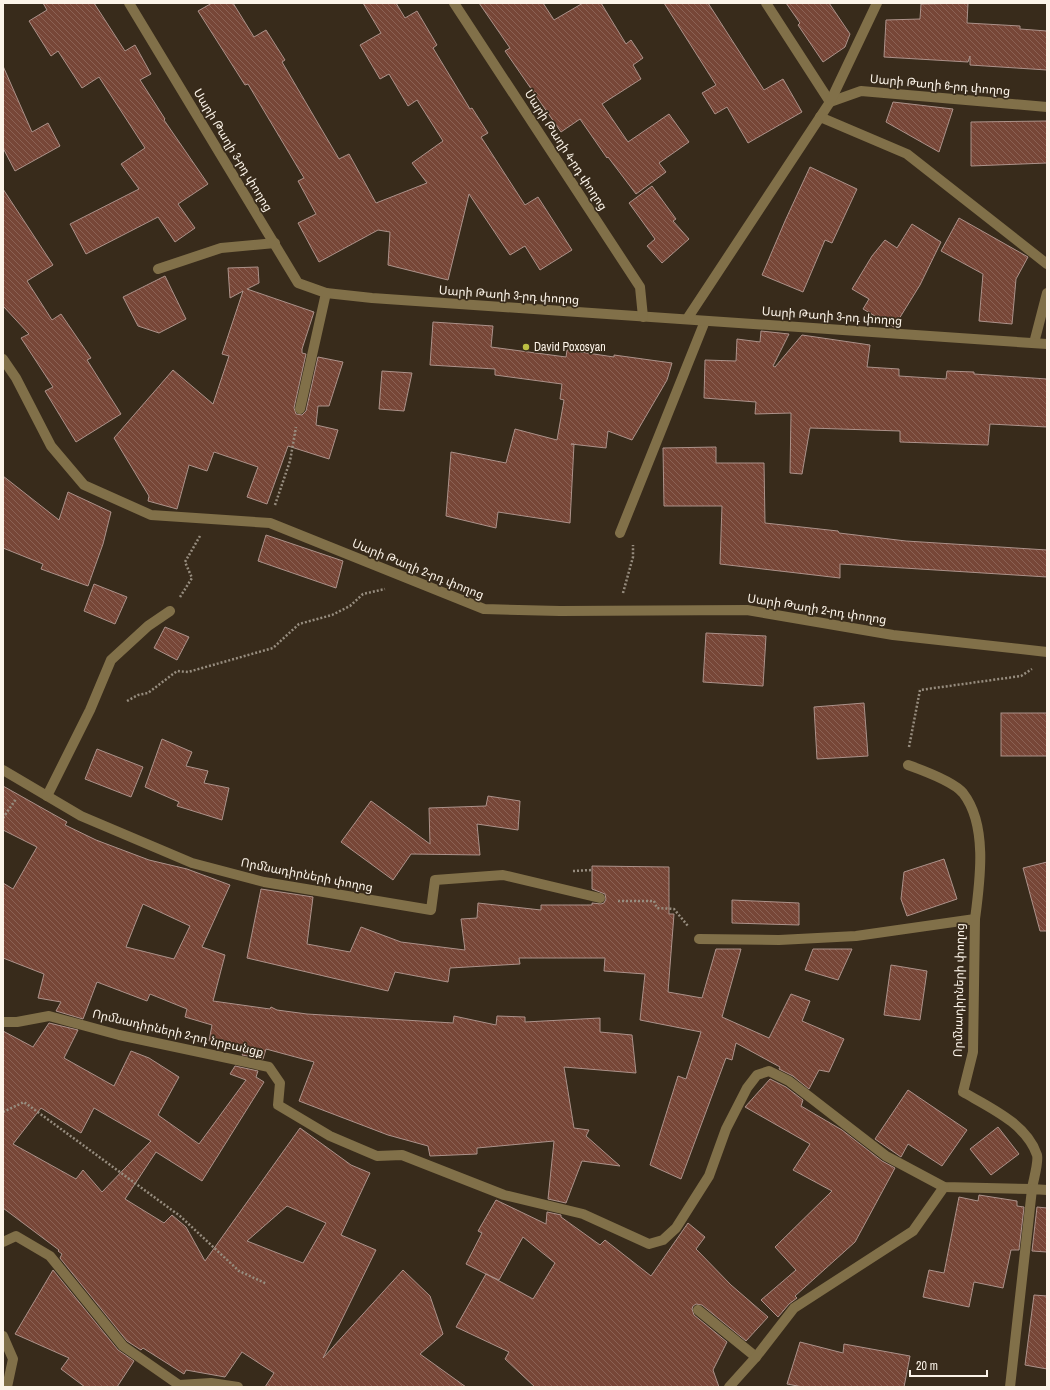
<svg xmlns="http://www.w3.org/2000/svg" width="1050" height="1390" viewBox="0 0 1050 1390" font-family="'Archivo Narrow','Noto Sans Armenian',sans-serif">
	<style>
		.building { fill: url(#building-back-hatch); stroke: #ac928a; fill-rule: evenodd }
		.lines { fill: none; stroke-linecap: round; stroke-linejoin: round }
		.path { stroke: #978d7f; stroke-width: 2.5; stroke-dasharray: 2 2; stroke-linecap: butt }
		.lane { stroke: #817049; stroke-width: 10 }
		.street { stroke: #817049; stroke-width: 10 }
		.poi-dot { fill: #bdbf43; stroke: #382b1b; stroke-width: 1.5 }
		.labels { text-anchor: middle; stroke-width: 3.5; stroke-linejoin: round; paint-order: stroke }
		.street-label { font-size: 12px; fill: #fcf4e9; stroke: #382b1b }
		.poi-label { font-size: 12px; fill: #fcf4e9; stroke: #382b1b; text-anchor: start }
	</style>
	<defs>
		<pattern id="building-back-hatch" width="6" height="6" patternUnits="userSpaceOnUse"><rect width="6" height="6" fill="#774637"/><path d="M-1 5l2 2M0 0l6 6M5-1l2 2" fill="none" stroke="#8b6154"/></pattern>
	</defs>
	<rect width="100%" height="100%" fill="#382b1b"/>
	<g class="building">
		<polygon points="43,3 94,3 125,51 135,45 151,74 140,80 165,119 164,120 208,184 178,204 195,228 175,242 158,217 86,254 70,224 139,189 121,164 145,148 99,77 82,88 58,51 51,56 29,21 47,10"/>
		<polygon points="212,3 233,3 254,37 266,30 285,60 282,62 339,159 349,154 376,203 427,183 412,163 443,141 417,100 408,106 389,74 380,79 360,45 381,33 363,3 396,3 405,18 417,11 437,45 433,48 470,109 472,108 488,133 481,137 525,205 538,197 572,250 540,270 525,246 510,255 469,194 448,280 388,265 390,232 378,230 319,262 298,223 316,214 298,181 304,178 248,84 245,85 198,11"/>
		<polygon points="479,3 543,3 554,20 583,3 601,3 626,44 631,40 643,58 633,65 641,79 602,104 628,142 669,114 689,142 659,163 666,172 636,194 608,157 607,158 580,119 561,132 505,51 510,48"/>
		<polygon points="664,3 708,3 764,90 783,79 802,112 748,143 727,107 715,114 702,93 716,85"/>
		<polygon points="786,3 829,3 850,34 845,47 823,62 798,25 800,23"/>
		<polygon points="968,3 967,23 1020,26 1020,29 1047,31 1047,70 970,65 970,56 968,62 884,57 886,20 920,19 921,4"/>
		<polygon points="3,66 32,132 48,123 60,146 15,171 3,148"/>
		<polygon points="893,102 953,109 939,152 886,122"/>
		<polygon points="1047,121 1047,163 971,166 971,122"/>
		<polygon points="810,167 857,189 832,243 825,240 803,292 762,275 785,221"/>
		<polygon points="652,186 676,219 673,221 689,239 662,263 647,246 655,239 629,203"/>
		<polygon points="3,189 53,265 27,281 52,320 61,314 91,358 87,360 121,414 76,442 45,391 53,387 21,338 29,334 3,306"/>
		<polygon points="959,218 1028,257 1016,279 1012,324 979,321 983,274 941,251"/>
		<polygon points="912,224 941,242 920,285 894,327 863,309 869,299 852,289 872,256 885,240 897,248"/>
		<polygon points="258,267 259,283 247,289 314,312 302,349 302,353 306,354 294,408 296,414 302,415 306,411 318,357 343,362 329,406 318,406 316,425 338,430 329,459 288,446 267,504 247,497 258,467 214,452 207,471 189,465 177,509 148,501 149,496 114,438 173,370 213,404 229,356 222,354 243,291 230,298 228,268"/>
		<polygon points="165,276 186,319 159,333 138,326 123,297"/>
		<polygon points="433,322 493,326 491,347 566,357 567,350 614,357 614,355 672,363 667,380 632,440 608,431 606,448 571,444 574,444 570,523 498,512 496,528 446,516 451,452 506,463 515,429 557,440 564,400 560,399 562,384 495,375 495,369 430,365"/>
		<polygon points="761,331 789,334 773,366 775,367 802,335 870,345 867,367 899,369 899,376 946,379 947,371 974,372 974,374 1047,379 1047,427 990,424 988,445 900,442 900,431 810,428 802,474 790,473 791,413 755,414 756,402 704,398 705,360 736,361 737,339 760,342"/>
		<polygon points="382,371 412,373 404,411 379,409"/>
		<polygon points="716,447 716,463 764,463 765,523 838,531 839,533 906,541 1047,550 1047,577 840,564 840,578 720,564 722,506 664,506 663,448"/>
		<polygon points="3,476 59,520 68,492 111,512 103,544 88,586 41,569 43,564 3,548"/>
		<polygon points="266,535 343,561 336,588 258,561"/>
		<polygon points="94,584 127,597 115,624 84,611"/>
		<polygon points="165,627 189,637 177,660 154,648"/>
		<polygon points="706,633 766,636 763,686 703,682"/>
		<polygon points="864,703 868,756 817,759 814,707"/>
		<rect x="1001" y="713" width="46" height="43"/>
		<polygon points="162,739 192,752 186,766 208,771 204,783 229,788 222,820 177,806 179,802 145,787"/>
		<polygon points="97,749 143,767 131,797 85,779"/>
		<path d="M 3,786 L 67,822 L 65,825 L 96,840 L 149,860 L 187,869 L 230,885 L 202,947 L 225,955 L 213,1001 L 270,1009 L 271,1007 L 277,1010 L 307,1014 L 453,1023 L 454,1016 L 496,1025 L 497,1016 L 525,1017 L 525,1022 L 600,1018 L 600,1032 L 632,1035 L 636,1073 L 564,1067 L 574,1128 L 589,1130 L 586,1136 L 620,1166 L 582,1161 L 566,1203 L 548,1199 L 554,1141 L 477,1148 L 477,1154 L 430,1156 L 428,1146 L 388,1135 L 299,1101 L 314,1062 L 266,1049 L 263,1059 L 242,1055 L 246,1048 L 209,1041 L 212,1025 L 185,1017 L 187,1009 L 150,994 L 147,1001 L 97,982 L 83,1019 L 56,1011 L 61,1002 L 38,998 L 44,974 L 3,958 L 3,883 L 13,889 L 37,847 L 3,830 ZM 143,904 L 190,926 L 174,959 L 126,947 Z"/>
		<polygon points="488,796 520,801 518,830 477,824 480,855 411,854 393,880 341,842 371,801 430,844 429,808 486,806"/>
		<polygon points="944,859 957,899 907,916 901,899 904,872"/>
		<polygon points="1047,862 1047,931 1040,931 1023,868"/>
		<polygon points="592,866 669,867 669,914 674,914 668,992 702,998 716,949 741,949 722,1017 769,1038 791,994 810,1001 802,1021 844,1039 829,1072 819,1070 809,1089 793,1076 779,1069 780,1067 736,1043 732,1060 726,1058 681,1179 650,1165 678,1076 686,1079 701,1032 640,1020 645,974 604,971 605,958 519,958 520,964 450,968 448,982 395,972 388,991 247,958 261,889 313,897 307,944 350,952 361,927 401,942 465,950 461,919 477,918 478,903 541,910 541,905 592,905 592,903 601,904 604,903 606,899 605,894 592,889"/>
		<polygon points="732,900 799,903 799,925 732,923"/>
		<polygon points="813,949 852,949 838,980 805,970"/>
		<polygon points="891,965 927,971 920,1020 884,1015"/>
		<path d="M 49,1023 L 78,1030 L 64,1058 L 114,1086 L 131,1051 L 149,1058 L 179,1077 L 158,1115 L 199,1144 L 246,1080 L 230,1074 L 235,1066 L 258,1071 L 256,1077 L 264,1082 L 202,1181 L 156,1152 L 125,1199 L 164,1223 L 172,1215 L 186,1227 L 205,1261 L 300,1128 L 351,1165 L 370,1173 L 341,1235 L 376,1250 L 323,1358 L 403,1270 L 430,1296 L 443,1334 L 420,1354 L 466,1387 L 265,1387 L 274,1373 L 242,1352 L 225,1377 L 186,1370 L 184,1374 L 143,1348 L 141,1350 L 127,1341 L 60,1258 L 62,1254 L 58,1251 L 59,1250 L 3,1208 L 3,1031 L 33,1047 ZM 41,1108 L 81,1133 L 94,1108 L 151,1141 L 102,1192 L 83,1170 L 76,1179 L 13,1144 ZM 287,1206 L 326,1223 L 303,1263 L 247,1241 Z"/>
		<polygon points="770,1079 786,1087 803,1100 801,1106 842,1130 882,1161 895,1168 855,1242 795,1296 797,1298 789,1304 778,1317 761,1300 796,1270 775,1247 832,1191 793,1170 810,1144 745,1107"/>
		<polygon points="908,1090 967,1130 942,1166 908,1144 901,1157 875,1139"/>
		<polygon points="998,1127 1019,1154 991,1175 970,1149"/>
		<polygon points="979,1195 1017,1201 1017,1206 1024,1207 1019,1250 1011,1250 1003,1288 974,1282 969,1307 923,1297 929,1270 944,1273 959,1197 978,1201"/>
		<path d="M 496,1200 L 546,1224 L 547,1212 L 561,1215 L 561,1217 L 600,1245 L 605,1240 L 651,1276 L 688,1223 L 705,1237 L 696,1249 L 731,1285 L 768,1317 L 746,1341 L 702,1305 L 696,1304 L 693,1306 L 692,1309 L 694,1315 L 727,1342 L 713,1370 L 719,1387 L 535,1387 L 505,1359 L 509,1352 L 456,1327 L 486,1274 L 466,1264 L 482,1233 L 478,1231 ZM 523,1237 L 555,1263 L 533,1299 L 486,1274 L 499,1280 Z"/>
		<polygon points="1037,1207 1047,1208 1047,1252 1032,1251"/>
		<polygon points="53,1270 118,1350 134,1361 117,1387 85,1387 61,1369 69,1358 15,1334"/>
		<polygon points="1034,1295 1047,1296 1047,1369 1025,1365"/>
		<polygon points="800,1342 843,1353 844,1344 910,1356 904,1387 803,1387 787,1384"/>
	</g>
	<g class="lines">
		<g class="path">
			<polyline points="275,505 290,461 296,427"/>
			<polyline points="623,593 633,557 633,545"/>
			<polyline points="180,597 192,578 185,562 200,536"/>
			<polyline points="127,701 138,695 148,693 177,671 188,672 273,648 299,624 332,615 350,606 363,594 385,589"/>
			<polyline points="909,747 920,690 1021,676 1032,669"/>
			<polyline points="3,818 16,799"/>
			<polyline points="573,871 592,870"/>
			<polyline points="618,901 654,901 657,908 674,909 688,926"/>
			<polyline points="3,1112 24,1102 180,1216 239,1271 267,1284"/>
		</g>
		<g class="lane">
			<polyline points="820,117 907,154 1047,264"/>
			<polyline points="158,269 221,248 275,243"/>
			<polyline points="1034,343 1047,293"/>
			<polyline points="300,409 326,293"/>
			<polyline points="620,533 705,321"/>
			<path d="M 908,765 C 922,770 954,782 963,793 C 988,825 980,881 975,919"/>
			<polyline points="698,1310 756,1357"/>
			<polyline points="3,1336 13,1359 7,1387"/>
		</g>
		<g class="street">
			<polyline points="129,3 298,283 326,293 372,298 1047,344"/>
			<polyline points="454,3 640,287 643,317"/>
			<polyline points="766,3 830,102 861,91 1047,107"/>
			<polyline points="687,319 830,102 877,3"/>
			<polyline points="3,359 16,378 51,446 84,485 151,515 270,523 484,609 560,611 747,610 893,635 1047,652"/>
			<polyline points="3,770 81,816 192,863 264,882 431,910 435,880 503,875 600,898"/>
			<polyline points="47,796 90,710 111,660 148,626 170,611"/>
			<path d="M 3,1022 L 17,1022 L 49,1016 L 119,1035 L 269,1067 L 280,1083 L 278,1105 L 330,1136 L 377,1156 L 402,1155 L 504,1195 L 583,1214 L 649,1244 L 663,1240 L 676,1228 L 709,1176 L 726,1129 L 747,1088 L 757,1075 L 769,1071 L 789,1081 L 886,1156 L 944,1187 L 1032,1189 C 1033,1181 1039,1162 1037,1155 C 1027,1124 989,1107 963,1092 L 973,1052 L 975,919 L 856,936 L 779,940 L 699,939"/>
			<polyline points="3,1242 16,1236 50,1256 123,1346 179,1385 211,1383 238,1387"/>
			<polyline points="729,1387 756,1357 794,1308 913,1231 944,1187"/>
			<polyline points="1010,1387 1032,1189 1047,1190"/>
		</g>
	</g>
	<circle class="poi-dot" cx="526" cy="347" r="4"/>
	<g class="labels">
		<g class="street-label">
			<text transform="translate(940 85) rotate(5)" y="4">Սարի Թաղի 6-րդ փողոց</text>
			<text transform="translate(233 150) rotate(59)" y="4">Սարի Թաղի 3-րդ փողոց</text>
			<text transform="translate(566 150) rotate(57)" y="4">Սարի Թաղի 4-րդ փողոց</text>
			<text transform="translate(509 295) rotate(4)" y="4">Սարի Թաղի 3-րդ փողոց</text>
			<text transform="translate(832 316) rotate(4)" y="4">Սարի Թաղի 3-րդ փողոց</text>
			<text transform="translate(418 569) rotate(22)" y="4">Սարի Թաղի 2-րդ փողոց</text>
			<text transform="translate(817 609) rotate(9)" y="4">Սարի Թաղի 2-րդ փողոց</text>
			<text transform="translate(307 875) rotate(11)" y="4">Որմնադիրների փողոց</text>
			<text transform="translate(959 990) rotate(-89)" y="4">Որմնադիրների փողոց</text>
			<text transform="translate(178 1033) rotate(13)" y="4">Որմնադիրների 2-րդ նրբանցք</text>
		</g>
		<g class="poi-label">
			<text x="534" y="351">David Poxosyan</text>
		</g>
	</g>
	<rect width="1050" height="1390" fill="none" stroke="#fcf4e9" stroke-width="8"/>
	<path d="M910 1370v6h77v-6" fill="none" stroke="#fcf4e9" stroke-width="2"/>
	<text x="916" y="1370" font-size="12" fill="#fcf4e9" stroke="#382b1b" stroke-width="3" paint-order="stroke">20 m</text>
</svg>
